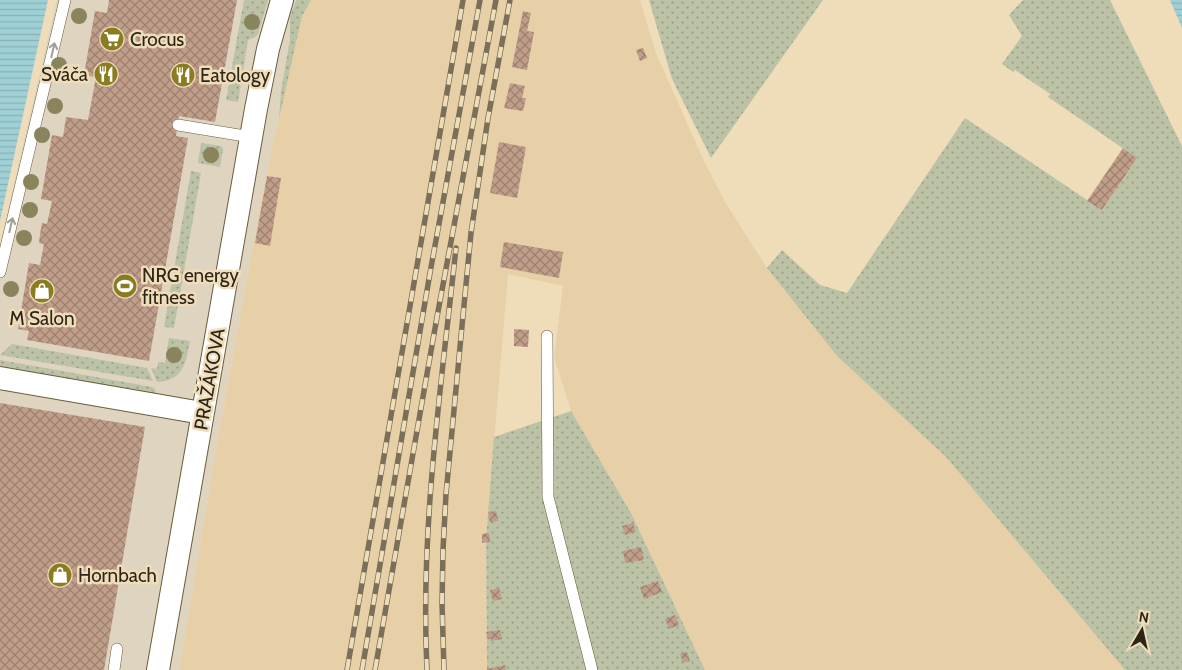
<svg xmlns="http://www.w3.org/2000/svg" width="1182" height="670" viewBox="0 0 1182 670" font-family="Cabin,sans-serif">
	<style>
		.commercial { fill: #ded4bf }
		.built { fill: #e7d0a7 }
		.grass { fill: url(#grass-dots) }
		.water { fill: url(#water-rules) }
		.pier { fill: #efddba }
		.building { fill: url(#building-cross-hatch) }
		.lines { fill: none; stroke-linecap: round; stroke-linejoin: round }
		.lane-casing { stroke: #6b5b3c; stroke-width: 12 }
		.street-casing { stroke: #6b5b3c; stroke-width: 24 }
		.lane { stroke: #fff; stroke-width: 11 }
		.street { stroke: #fff; stroke-width: 22 }
		.rail-casing { stroke: #7a6f59; stroke-width: 5.5 }
		.rail { stroke: #efddba; stroke-width: 4; stroke-dasharray: 11; stroke-linecap: butt }
		.tree { fill: #89845c }
		.oneway { stroke: #a09d97 }
		.labels { text-anchor: middle; stroke-width: 5; stroke-linejoin: round; paint-order: stroke }
		.poi-label { font-size: 19px; fill: #2c2518; stroke: #efddba; text-anchor: start }
		.street-label { font-size: 19px; fill: #2c2518; stroke: #efddba }
	</style>
	<defs>
		<pattern id="grass-dots" width="8" height="8" patternUnits="userSpaceOnUse" patternTransform="scale(1.25)"><rect width="8" height="8" fill="#bcc2a6"/><path d="M2 2h.1M6 6h.1" fill="none" stroke="#999d86" stroke-width="1.8" stroke-linecap="round"/></pattern>
		<pattern id="water-rules" width="6" height="5" patternUnits="userSpaceOnUse" patternTransform="scale(1.25)"><rect width="6" height="5" fill="#9fd0d5"/><path d="M0 2.5h6" fill="none" stroke="#89b2b6"/></pattern>
		<pattern id="building-cross-hatch" width="8" height="8" patternUnits="userSpaceOnUse" patternTransform="scale(1.25)"><rect width="8" height="8" fill="#c19e8a"/><path d="M0 0l8 8M0 8l8-8" fill="none" stroke="#9d8170"/></pattern>
	</defs>
	<rect width="100%" height="100%" fill="#efddba"/>
	<polygon class="commercial" points="0,0 311,0 302,16 266,176 219,434 179,670 0,670"/>
	<polygon class="built" points="311,0 640,0 656,53 704,161 725,202 767,268 837,356 946,457 1125,670 705,670 631,513 571,411 554,357 563,286 508,274 486,540 487,670 179,670 219,434 266,176 302,16"/>
	<g class="grass">
		<polygon points="244,0 268,0 258,34 255,37 248,40 238,102 226,100"/>
		<polygon points="296,0 311,0 302,16 279,119 281,92 290,39 290,17"/>
		<polygon points="649,0 823,0 711,158 672,79"/>
		<polygon points="1023,0 1110,0 1182,146 1182,670 1125,670 946,457 837,356 767,268 782,250 820,285 847,293 965,118 1102,210 1137,158 1048,97 1050,94 1015,70 1013,72 1002,64 1022,36 1009,15"/>
		<polygon points="201,143 221,146 223,149 220,167 198,163"/>
		<polygon points="191,171 201,173 174,328 164,327"/>
		<path d="M 169,338 L 190,341 C 186,363 183,381 157,382 L 151,368 L 157,369 L 158,362 L 165,363 Z"/>
		<polygon points="12,344 147,368 153,381 0,355"/>
		<polygon points="0,360 152,387 155,389 156,394 0,366"/>
		<polygon points="571,411 631,513 705,670 487,670 486,540 494,437"/>
	</g>
	<g class="water">
		<polygon points="0,0 57,0 0,246"/>
		<polygon points="1170,0 1182,0 1182,28"/>
	</g>
	<polygon class="pier" points="48,0 57,0 0,246 0,221"/>
	<g class="building">
		<polygon points="109,0 237,0 215,122 179,116 176,136 188,138 149,361 27,340 29,331 18,329 29,263 40,265 44,244 39,243 40,234 42,223 47,224 52,201 41,199 52,135 63,137 66,117 88,120 96,77 84,75 95,11 107,13"/>
		<polygon points="523,11 531,13 527,31 534,32 527,70 512,67"/>
		<polygon points="643,48 647,58 640,61 636,50"/>
		<polygon points="510,83 525,86 522,98 526,98 523,111 504,108"/>
		<polygon points="499,142 526,147 517,198 490,193"/>
		<polygon points="1123,148 1137,158 1102,210 1087,201"/>
		<polygon points="267,176 281,178 270,246 255,243"/>
		<polygon points="504,242 563,252 559,278 500,267"/>
		<polygon points="514,329 529,330 528,347 514,346"/>
		<polygon points="0,403 145,427 104,670 0,670"/>
		<polygon points="496,511 498,521 490,522 488,512"/>
		<polygon points="633,523 636,532 625,535 622,526"/>
		<polygon points="489,533 490,542 482,543 482,534"/>
		<polygon points="641,547 644,560 625,563 623,551"/>
		<polygon points="658,581 662,592 644,599 640,587"/>
		<polygon points="499,588 502,599 493,601 490,590"/>
		<polygon points="675,615 679,625 669,629 665,619"/>
		<polygon points="500,630 502,639 491,641 491,639 488,639 486,632"/>
		<polygon points="687,652 690,661 683,663 680,654"/>
		<polygon points="505,665 506,670 487,670 487,669"/>
	</g>
	<g class="lines">
		<defs>
			<g id="lane">
				<polyline points="178,125 251,137"/>
				<polyline points="0,272 65,0"/>
				<polyline points="547,336 548,497 592,670"/>
				<polyline points="114,670 117,649"/>
			</g>
			<g id="street">
				<polyline points="0,378 202,413"/>
				<polyline points="158,670 256,109 268,49 282,0"/>
			</g>
		</defs>
		<use href="#lane" class="lane-casing"/>
		<use href="#street" class="street-casing"/>
		<use href="#lane" class="lane"/>
		<use href="#street" class="street"/>
		<defs>
			<g id="rail">
				<polyline points="347,670 463,0"/>
				<polyline points="362,670 430,273 480,0"/>
				<polyline points="375,670 437,317 496,0"/>
				<path d="M 427,670 C 420,529 441,388 456,248"/>
				<polyline points="444,670 442,603 443,550 446,494 462,326 471,233 488,118 510,0"/>
			</g>
		</defs>
		<use href="#rail" class="rail-casing"/>
		<use href="#rail" class="rail"/>
	</g>
	<g class="tree">
		<circle cx="79" cy="16" r="8"/>
		<circle cx="252" cy="22" r="8"/>
		<circle cx="59" cy="65" r="8"/>
		<circle cx="55" cy="106" r="8"/>
		<circle cx="42" cy="135" r="8"/>
		<circle cx="211" cy="155" r="8"/>
		<circle cx="31" cy="182" r="8"/>
		<circle cx="30" cy="210" r="8"/>
		<circle cx="24" cy="238" r="8"/>
		<circle cx="11" cy="289" r="8"/>
		<circle cx="174" cy="355" r="8"/>
	</g>
	<defs><path id="oneway-shaft" d="M-6 0H5M1.5-3L5.5 0L1.5 3" fill="none" stroke-width="1.6" stroke-linecap="round" stroke-linejoin="round" transform="scale(1.25)"/></defs>
	<g class="oneway">
		<use href="#oneway-shaft" transform="translate(53 50) rotate(-77)"/>
		<use href="#oneway-shaft" transform="translate(11 225) rotate(-77)"/>
	</g>
	<defs>
		<symbol id="supermarket-disc" viewBox="-11 -11 22 22"><circle r="9.5" fill="#897c21" stroke="#efddba"/><path d="M-6-5.5h2.5l.6 2H6L4.5 2H-2.5L-4.4-4H-6ZM-1.5 3.2a1.3 1.3 0 1 0 .1 0ZM3 3.2a1.3 1.3 0 1 0 .1 0Z" fill="#fff"/></symbol>
		<symbol id="restaurant-disc" viewBox="-11 -11 22 22"><circle r="9.5" fill="#897c21" stroke="#efddba"/><path d="M-5-6h1v4h1v-4h1v4h1v-4h1v5L-1.5 .5V6h-2V.5L-5-1ZM5-6V6H3V1.5H1.5Q1.5-4 5-6Z" fill="#fff"/></symbol>
		<symbol id="stadium-disc" viewBox="-11 -11 22 22"><circle r="9.5" fill="#897c21" stroke="#efddba"/><path d="M0-5a6.5 5 0 1 0 0 10a6.5 5 0 1 0 0-10ZM-3.5-1.8h7v3.6h-7Z" fill="#fff"/></symbol>
		<symbol id="shop-disc" viewBox="-11 -11 22 22"><circle r="9.5" fill="#897c21" stroke="#efddba"/><path d="M-5-2.5h2.3a2.7 3.5 0 0 1 5.4 0H5L5.5 6h-11ZM-1.5-2.5h3a1.5 2.3 0 0 0-3 0Z" fill="#fff"/></symbol>
	</defs>
	<g fill-rule="evenodd">
		<use href="#supermarket-disc" x="98" y="25" width="28" height="28"/>
		<use href="#restaurant-disc" x="92" y="60" width="28" height="28"/>
		<use href="#restaurant-disc" x="169" y="61" width="28" height="28"/>
		<use href="#stadium-disc" x="111" y="272" width="28" height="28"/>
		<use href="#shop-disc" x="28" y="277" width="28" height="28"/>
		<use href="#shop-disc" x="46" y="561" width="28" height="28"/>
	</g>
	<g class="labels">
		<g class="poi-label">
			<text x="130" y="46">Crocus</text>
			<text x="88" y="81" text-anchor="end">Sváča</text>
			<text x="200" y="82">Eatology</text>
			<text x="142" y="282">NRG energy<tspan x="142" dy="22">fitness</tspan></text>
			<text x="42" y="325" text-anchor="middle">M Salon</text>
			<text x="78" y="582">Hornbach</text>
		</g>
		<g class="street-label">
			<text transform="translate(209 379) rotate(-80)" y="7">PRAŽÁKOVA</text>
		</g>
	</g>
	<g transform="translate(1142 630) rotate(9)" stroke="#efddba" stroke-width="4" paint-order="stroke">
	<path d="M0-4L9 19L0 12L-9 19Z" fill="#2c2518"/>
	<text y="-8" font-size="14" font-weight="bold" text-anchor="middle" fill="#2c2518">N</text>
	</g>
</svg>
